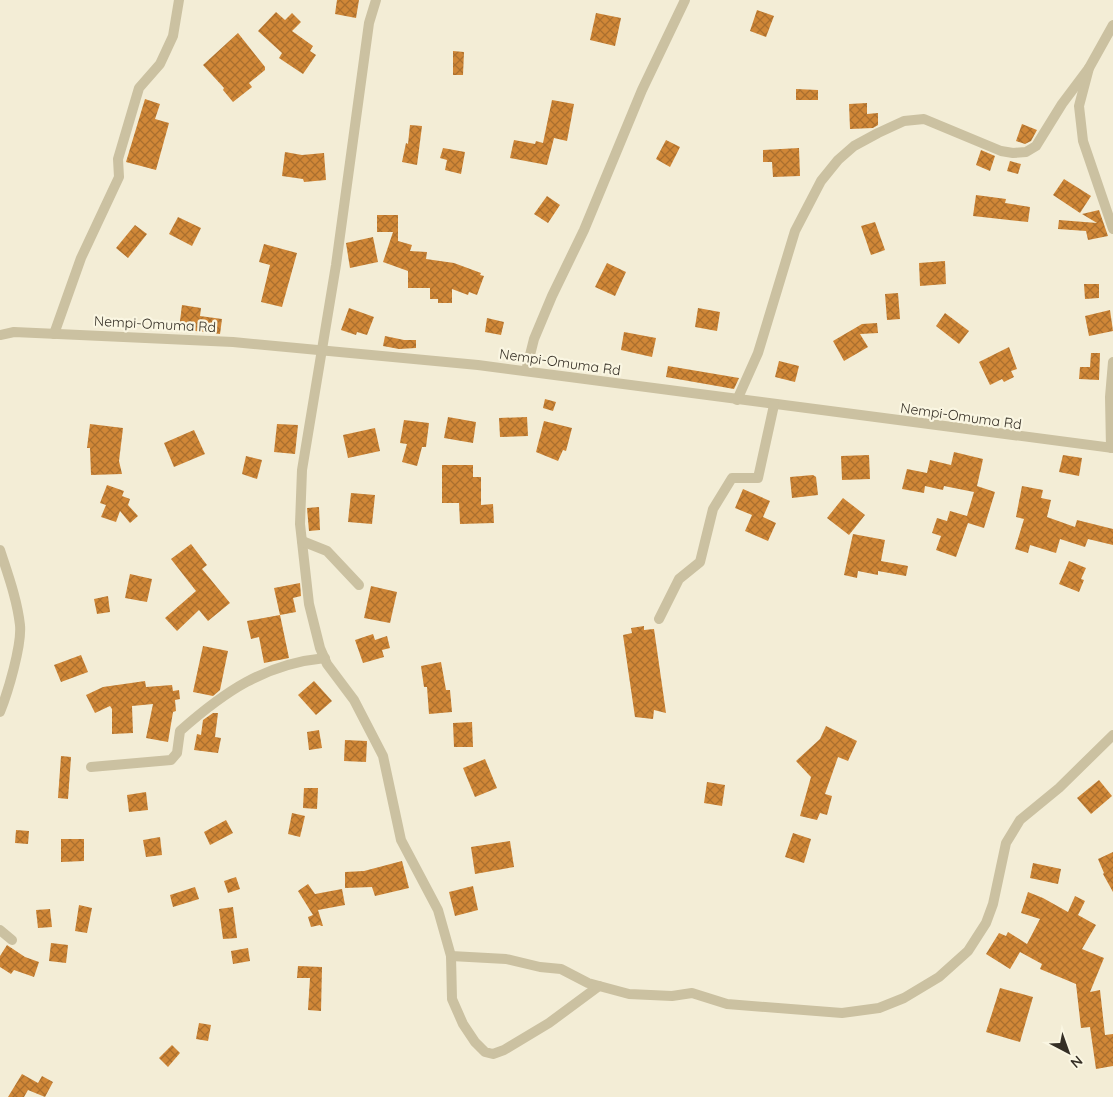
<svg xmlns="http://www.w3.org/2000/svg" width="1113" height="1097" viewBox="0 0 1113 1097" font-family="Quicksand,sans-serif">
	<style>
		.building { fill: url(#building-cross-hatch) }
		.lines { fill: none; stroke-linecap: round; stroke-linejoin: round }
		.minor { stroke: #cbc1a1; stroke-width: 10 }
		.labels { text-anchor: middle; stroke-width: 4.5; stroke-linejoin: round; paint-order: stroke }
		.street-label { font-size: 14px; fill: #352f25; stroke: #faf6e2 }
	</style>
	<defs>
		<pattern id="building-cross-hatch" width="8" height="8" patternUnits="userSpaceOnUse" patternTransform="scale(1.25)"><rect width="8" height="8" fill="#d08737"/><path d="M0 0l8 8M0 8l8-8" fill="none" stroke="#aa6f2e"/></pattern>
	</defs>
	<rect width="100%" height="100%" fill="#f3edd6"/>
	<g class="building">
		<polygon points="337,0 359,0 356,18 335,14"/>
		<polygon points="757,10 774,16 766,37 750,31"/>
		<polygon points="276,12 285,20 292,13 301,22 292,31 313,46 310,51 316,55 303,74 279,58 282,53 258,31"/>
		<polygon points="596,13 621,18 615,46 590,40"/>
		<polygon points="238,33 265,67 265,70 249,83 252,87 233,102 223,90 224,88 203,65"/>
		<polygon points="453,51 464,52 463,75 453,75"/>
		<polygon points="796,89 818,90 818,100 796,100"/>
		<polygon points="145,99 160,104 155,119 169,123 156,170 126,162"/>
		<polygon points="552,100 574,104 567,141 554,138 547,165 510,158 514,140 535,144 536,141 543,143"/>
		<polygon points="867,103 867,114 878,113 878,125 873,128 850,129 849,104"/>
		<polygon points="1022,124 1037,130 1031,141 1025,144 1016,141"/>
		<polygon points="410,125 422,126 417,165 402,162 406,143 408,144"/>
		<polygon points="666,140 680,147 670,167 656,159"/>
		<polygon points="443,148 465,152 461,174 445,170 447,160 440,158"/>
		<polygon points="799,148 800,176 773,177 772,162 763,162 763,150"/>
		<polygon points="981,150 995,156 990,171 976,165"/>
		<polygon points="285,152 302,155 324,153 326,180 304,182 303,179 282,176"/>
		<polygon points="1010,161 1021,164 1018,174 1007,171"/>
		<polygon points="1064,179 1091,196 1080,213 1053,195"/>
		<polygon points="976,195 1006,199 1005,203 1030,207 1028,222 973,216"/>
		<polygon points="547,196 560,205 548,223 534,214"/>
		<polygon points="1099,210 1108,236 1088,240 1086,231 1058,229 1059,220 1097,223 1082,214"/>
		<polygon points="377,215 398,215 398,241 412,245 410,251 427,252 426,259 454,263 481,273 480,275 484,276 477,295 469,292 468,295 452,289 452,303 438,303 438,299 430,299 430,288 408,288 408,271 383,262 393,232 377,232"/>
		<polygon points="178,217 201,228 192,246 169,234"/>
		<polygon points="875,222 885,250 871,255 861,226"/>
		<polygon points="135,225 147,234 128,258 116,248"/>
		<polygon points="373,237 378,262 350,268 346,243"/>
		<polygon points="264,244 297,253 282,307 261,302 270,265 259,262"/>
		<polygon points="945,261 946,284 920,286 919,263"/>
		<polygon points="607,263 626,272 615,296 595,287"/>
		<polygon points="1084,284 1099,284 1099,298 1085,299"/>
		<polygon points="898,293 900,319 887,320 885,294"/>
		<polygon points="182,305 201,308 200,316 222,319 220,334 179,329"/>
		<polygon points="349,308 374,317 367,335 357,332 356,335 341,330"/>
		<polygon points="698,308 720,312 717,331 695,327"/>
		<polygon points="1110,310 1113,331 1089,336 1085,316"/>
		<polygon points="945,313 969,331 959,344 936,326"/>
		<polygon points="487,318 504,322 501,335 485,332"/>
		<polygon points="877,323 878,333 860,334 868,347 844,361 833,341 862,324"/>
		<polygon points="624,332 656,338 652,357 621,350"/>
		<polygon points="385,336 404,340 416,340 416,348 399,349 383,346"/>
		<polygon points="1009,347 1017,369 1011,371 1014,377 1004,382 1002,379 990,385 979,362"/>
		<polygon points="1091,353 1100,353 1099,380 1079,379 1080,367 1090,367"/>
		<polygon points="779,361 799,366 795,382 775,377"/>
		<polygon points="668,366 739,378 734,389 666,377"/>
		<polygon points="545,399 556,402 553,411 543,408"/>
		<polygon points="448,417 476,422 473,443 444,438"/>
		<polygon points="527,417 528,436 500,437 499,418"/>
		<polygon points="404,420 429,423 426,447 422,447 417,466 402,462 407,444 400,443"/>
		<polygon points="544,421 572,428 566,451 563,450 558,461 536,452"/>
		<polygon points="90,424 123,428 119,461 122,474 91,475 90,448 87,448"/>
		<polygon points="277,424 298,425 295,454 274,452"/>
		<polygon points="375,428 380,451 348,458 343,435"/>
		<polygon points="194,430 205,454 174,467 164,443"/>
		<polygon points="954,452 983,459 977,486 995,492 984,528 968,523 956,557 936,550 941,536 932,533 937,518 947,521 950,511 967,516 974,492 944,486 943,490 925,486 924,493 902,489 907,469 927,473 930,460 951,465"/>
		<polygon points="869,455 870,479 842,480 841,456"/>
		<polygon points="1063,455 1082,458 1079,476 1059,472"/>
		<polygon points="246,456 262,460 257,479 242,474"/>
		<polygon points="442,465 473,465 473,477 481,477 481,505 493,504 494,523 460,524 459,503 442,503"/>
		<polygon points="813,475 816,477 818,495 792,498 790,477"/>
		<polygon points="107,485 124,491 122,496 130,499 128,505 138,516 130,523 120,511 116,522 101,517 106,505 100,503"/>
		<polygon points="1022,486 1043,490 1041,498 1051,500 1047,517 1075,527 1077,520 1113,529 1113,545 1088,539 1085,547 1060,539 1056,553 1030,545 1028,553 1015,549 1024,519 1016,517"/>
		<polygon points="743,489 770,501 763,517 776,523 768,541 745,531 752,515 735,508"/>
		<polygon points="351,493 375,495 372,524 348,522"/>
		<polygon points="843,498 865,515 849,535 827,518"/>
		<polygon points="319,507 320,530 309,531 307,508"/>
		<polygon points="853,534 885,540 881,561 908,566 906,576 878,571 878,575 858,571 857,578 844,575"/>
		<polygon points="191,544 207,565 202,569 230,603 208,621 199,610 177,631 165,618 196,591 171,559"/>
		<polygon points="1069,561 1086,568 1081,579 1084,580 1079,592 1059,584"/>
		<polygon points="130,574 152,579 147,602 125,598"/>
		<polygon points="300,583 301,596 293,598 296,612 280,615 289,658 264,663 259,637 251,639 247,621 280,615 274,588"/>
		<polygon points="371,586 397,592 390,623 364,618"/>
		<polygon points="108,596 110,612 97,614 94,599"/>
		<polygon points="644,626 644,630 654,629 666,713 654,710 653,719 635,717 623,635 632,633 631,628"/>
		<polygon points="373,634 375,640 387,636 390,648 382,650 384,657 363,663 355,640"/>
		<polygon points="203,646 228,651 220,690 213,696 193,692"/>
		<polygon points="81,655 88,672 61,682 54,665"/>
		<polygon points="441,662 446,690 450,690 452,712 429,714 427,687 424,687 421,666"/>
		<polygon points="145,681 146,687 172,685 173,691 179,690 180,699 175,700 176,711 173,712 168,742 146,738 153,704 132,706 133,733 112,734 112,709 110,706 95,713 86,695 103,687"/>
		<polygon points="314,681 332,701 316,715 298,695"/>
		<polygon points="213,713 218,713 215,737 221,738 218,753 194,750 197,734 201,735 203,720"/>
		<polygon points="472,722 473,747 454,747 453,723"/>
		<polygon points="826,726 857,741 848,761 838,757 825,794 832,796 827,815 820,813 817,820 800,816 811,777 796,761 820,739"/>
		<polygon points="319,730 322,748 309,750 307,732"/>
		<polygon points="345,740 367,741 366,762 344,761"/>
		<polygon points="61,756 71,757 68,799 58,798"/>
		<polygon points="485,759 497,788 475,797 463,768"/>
		<polygon points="1099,780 1112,796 1091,814 1077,798"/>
		<polygon points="707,782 725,785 722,806 704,803"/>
		<polygon points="304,788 318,788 317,809 303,808"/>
		<polygon points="146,792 148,810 129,812 127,795"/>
		<polygon points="292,813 305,816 300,837 288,834"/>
		<polygon points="226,820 233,833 210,845 204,832"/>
		<polygon points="16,830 29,831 28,844 15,843"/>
		<polygon points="793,833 811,839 804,863 785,857"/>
		<polygon points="160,837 162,855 146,857 143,840"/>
		<polygon points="61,839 84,839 84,861 61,862"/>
		<polygon points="510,841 514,867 475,874 471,847"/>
		<polygon points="1113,852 1113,892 1103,874 1104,873 1098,859"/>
		<polygon points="402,861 409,888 375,896 372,887 345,888 345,872 364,871"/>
		<polygon points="1033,863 1061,869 1058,884 1030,878"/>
		<polygon points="236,877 240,889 228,893 224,881"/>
		<polygon points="308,884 315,894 342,889 345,905 318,910 323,926 321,926 320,925 311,927 308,917 313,915 298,891"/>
		<polygon points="473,886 478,910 455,916 449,892"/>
		<polygon points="195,887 199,899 173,907 170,895"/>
		<polygon points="1028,892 1043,898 1068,912 1075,896 1085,901 1078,915 1096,925 1082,949 1104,958 1090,992 1100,990 1105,1035 1113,1034 1113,1066 1096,1069 1090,1027 1081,1028 1076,984 1040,969 1042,964 1020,952 1010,969 986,954 999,933 1006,936 1008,932 1027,944 1040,919 1021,913"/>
		<polygon points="79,905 92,908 87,933 75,931"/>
		<polygon points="233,907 237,938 223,939 219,909"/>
		<polygon points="50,909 52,927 38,928 36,910"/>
		<polygon points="51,943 68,945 66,963 49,961"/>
		<polygon points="7,945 25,957 39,962 34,977 14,970 11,974 0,967 0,956"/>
		<polygon points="248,948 250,961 233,964 231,951"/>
		<polygon points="298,966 322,967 321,1011 308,1010 310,978 297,978"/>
		<polygon points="1000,988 1033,997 1020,1042 986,1032"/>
		<polygon points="199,1023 211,1025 208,1041 196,1039"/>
		<polygon points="172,1045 180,1053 168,1067 159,1058"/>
		<polygon points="22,1074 38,1083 42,1076 53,1082 45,1097 28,1090 24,1097 8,1097"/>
	</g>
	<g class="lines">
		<g class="minor">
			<polyline points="376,0 369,23 336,265 302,470 300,524 309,604 320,648 327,664 354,700 383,756 401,840 438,910 451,956 452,999 463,1024 475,1042 485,1052 493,1054 504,1050 549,1023 599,986"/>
			<polyline points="1113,25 1089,68 1079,106 1083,141 1113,229"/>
			<polyline points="54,334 81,258 119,177 118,159 139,88 160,64 173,36 179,0"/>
			<polyline points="0,335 14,332 233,342 478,365 1113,448"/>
			<polyline points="526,371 534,339 552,296 584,230 642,90 685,0"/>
			<polyline points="737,400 758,353 795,231 821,181 838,160 854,146 878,133 904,121 924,119 1001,151 1013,153 1026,152 1036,146 1062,104 1089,68"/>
			<polyline points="1111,448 1110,397 1113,362"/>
			<polyline points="302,541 327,551 359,585"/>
			<path d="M 0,550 C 8,575 17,599 20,625 C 22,645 8,692 0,712"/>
			<polyline points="659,619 679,579 700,562 713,509 732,478 758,478 774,405"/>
			<path d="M 91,767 L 171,760 L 177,753 L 180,731 C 224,692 264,664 325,658"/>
			<polyline points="0,930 12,940"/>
			<polyline points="451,956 506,959 540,967 561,969 588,983 629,994 672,996 692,993 727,1004 842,1013 879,1008 904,998 939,977 968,951 986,923 993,904 1006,843 1020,820 1059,788 1113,735"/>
		</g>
	</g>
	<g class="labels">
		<g class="street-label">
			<text transform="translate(155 324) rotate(3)" y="5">Nempi-Omuma Rd</text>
			<text transform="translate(560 362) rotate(8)" y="5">Nempi-Omuma Rd</text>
			<text transform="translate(961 416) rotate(8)" y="5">Nempi-Omuma Rd</text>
		</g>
	</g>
	<g transform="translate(1068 1052) rotate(139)" stroke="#faf6e2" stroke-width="4" paint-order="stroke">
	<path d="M0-4L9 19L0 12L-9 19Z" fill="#352f25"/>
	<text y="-8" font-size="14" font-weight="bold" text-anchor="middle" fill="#352f25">N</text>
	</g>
</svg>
